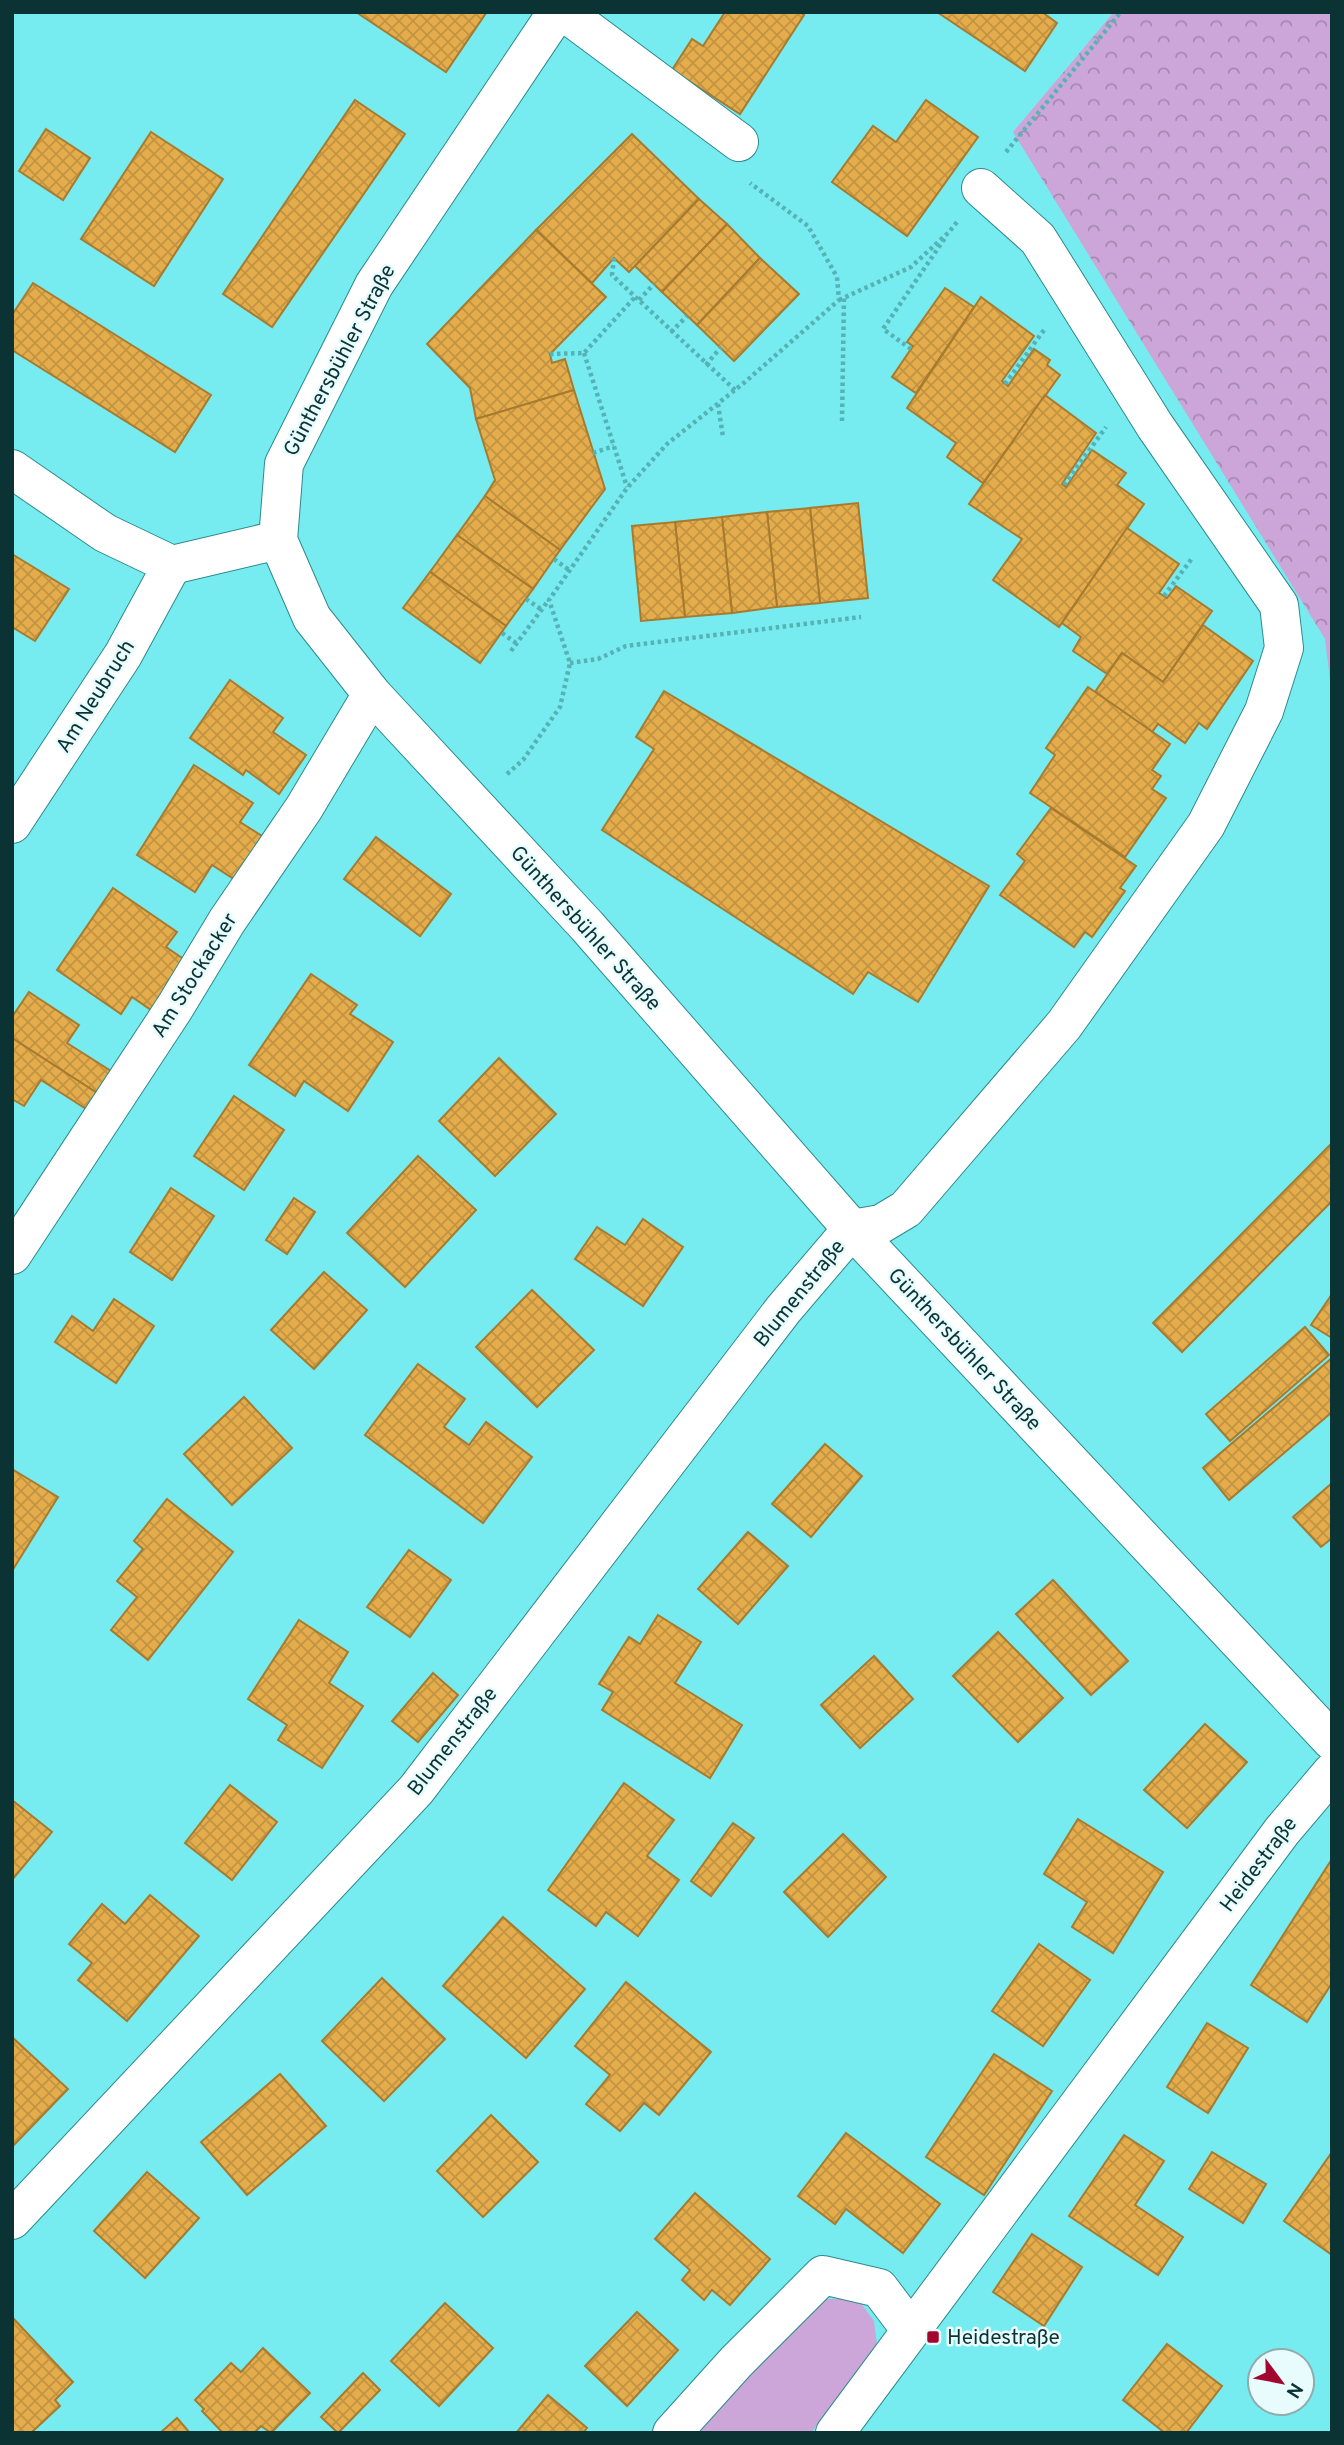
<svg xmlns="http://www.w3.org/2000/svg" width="1344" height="2445" viewBox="0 0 1344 2445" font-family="Overpass,sans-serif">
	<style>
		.forest { fill: url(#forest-crowns) }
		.park { fill: #cca6d8 }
		.building { fill: url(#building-cross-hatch); stroke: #a77b2f; stroke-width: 2 }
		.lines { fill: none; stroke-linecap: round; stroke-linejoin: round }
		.minor-casing { stroke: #2d8a8d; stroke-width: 40 }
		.path { stroke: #56b2b5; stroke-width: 4.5; stroke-dasharray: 3.5 3.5; stroke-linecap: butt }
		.minor { stroke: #fff; stroke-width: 38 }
		.poi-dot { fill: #a3062e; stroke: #e8fcfd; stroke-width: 2.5 }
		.labels { text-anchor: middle; stroke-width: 5; stroke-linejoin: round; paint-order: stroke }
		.street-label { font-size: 21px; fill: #0c3334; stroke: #e8fcfd }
		.poi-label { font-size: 21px; fill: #0c3334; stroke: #e8fcfd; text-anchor: start }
	</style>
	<defs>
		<pattern id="forest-crowns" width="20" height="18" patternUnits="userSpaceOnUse" patternTransform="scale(1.75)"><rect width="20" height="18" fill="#cca6d8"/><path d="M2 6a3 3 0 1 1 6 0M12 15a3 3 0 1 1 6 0" fill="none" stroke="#a488b0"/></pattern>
		<pattern id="building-cross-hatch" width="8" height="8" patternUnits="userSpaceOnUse" patternTransform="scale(1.75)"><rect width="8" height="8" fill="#e4ac4b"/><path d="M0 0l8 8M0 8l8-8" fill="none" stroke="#c29442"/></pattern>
	</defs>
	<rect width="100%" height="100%" fill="#77ecf0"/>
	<polygon class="forest" points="1114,12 1332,12 1332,696 1325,639 1013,132"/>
	<polygon class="park" points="814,2299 858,2299 874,2321 877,2345 811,2433 696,2433"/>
	<g class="building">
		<polygon points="356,12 485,12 486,13 446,72"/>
		<polygon points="725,12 800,12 804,15 740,114 672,70 692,39 703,46"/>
		<polygon points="937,12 1042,12 1057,23 1025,71"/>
		<polygon points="355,100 405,134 272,327 223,294"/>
		<polygon points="926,100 978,137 907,236 832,182 873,126 896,142"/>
		<polygon points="46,129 90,158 63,200 19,171"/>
		<polygon points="151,132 223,179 154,286 81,239"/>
		<polygon points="632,134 699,199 629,272 614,258 592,283 536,230"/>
		<polygon points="699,199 727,224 662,292 635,266"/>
		<polygon points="727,224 760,258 697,325 662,292"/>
		<polygon points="536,230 606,297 550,354 552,363 565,359 574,390 476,419 470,388 427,344"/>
		<polygon points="760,258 799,294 734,361 697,325"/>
		<polygon points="33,283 211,395 175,452 12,350 12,315"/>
		<polygon points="945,288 974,307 916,393 892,377 913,346 907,342"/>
		<polygon points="981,297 1034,336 1002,381 1008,386 1034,349 1050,360 1047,365 1060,375 983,483 947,457 956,443 907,408"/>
		<polygon points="574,390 605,489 560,550 485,496 495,480 476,419"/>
		<polygon points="1045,395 1096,433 1062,484 1066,487 1092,450 1126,473 1117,485 1144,504 1059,627 993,580 1022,539 969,504"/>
		<polygon points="485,496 560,550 533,589 457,535"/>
		<polygon points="858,503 868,598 820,603 810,508"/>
		<polygon points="810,508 820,603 777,607 767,512"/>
		<polygon points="767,512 777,607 732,613 722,517"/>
		<polygon points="722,517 732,613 685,617 675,522"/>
		<polygon points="675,522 685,617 641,621 632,526"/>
		<polygon points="1127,528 1179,564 1159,593 1167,598 1176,586 1212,611 1163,682 1122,653 1107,674 1073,651 1081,637 1062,623"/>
		<polygon points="457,535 533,589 506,626 430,572"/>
		<polygon points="12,554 69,589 35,641 12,627"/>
		<polygon points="430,572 506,626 480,663 403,608"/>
		<polygon points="1203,625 1253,661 1207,729 1199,723 1185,743 1158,724 1152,732 1095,692 1122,653 1163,682"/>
		<polygon points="230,680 283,718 273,732 306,755 279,794 246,770 243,775 190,738"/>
		<polygon points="1088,687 1170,744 1152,770 1161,776 1152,789 1166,798 1125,857 1030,793 1055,755 1046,748"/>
		<polygon points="664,691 989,886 918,1002 868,972 853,994 602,830 654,749 636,737"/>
		<polygon points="194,765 253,803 240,822 270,841 243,885 212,865 195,892 137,855"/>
		<polygon points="1051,808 1136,866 1120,888 1125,891 1092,937 1085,932 1074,947 1000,895 1025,861 1017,854"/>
		<polygon points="376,837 451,894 420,936 344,879"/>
		<polygon points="113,888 177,932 166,947 188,962 154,1012 132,997 121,1014 57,970"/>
		<polygon points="311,974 357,1005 350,1014 393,1042 348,1111 304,1081 295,1096 249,1065"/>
		<polygon points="29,992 79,1025 67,1043 111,1071 97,1093 12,1038 12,1017"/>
		<polygon points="12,1038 97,1093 86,1109 41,1080 24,1106 12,1099"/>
		<polygon points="499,1058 556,1114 495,1176 439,1121"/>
		<polygon points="234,1096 284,1130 244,1190 194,1156"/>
		<polygon points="1332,1143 1332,1201 1182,1352 1153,1323"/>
		<polygon points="418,1156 476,1210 405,1287 347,1233"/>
		<polygon points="171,1188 214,1216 172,1280 130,1252"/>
		<polygon points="294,1198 315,1212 287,1254 266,1240"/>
		<polygon points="643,1219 683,1247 643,1306 575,1259 597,1227 625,1245"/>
		<polygon points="324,1272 367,1310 314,1369 271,1330"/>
		<polygon points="532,1290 594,1350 537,1407 476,1347"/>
		<polygon points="1332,1294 1332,1338 1311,1325"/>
		<polygon points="114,1299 154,1326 116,1383 55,1342 72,1316 93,1331"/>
		<polygon points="1305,1327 1329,1355 1230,1441 1206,1414"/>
		<polygon points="1332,1358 1332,1412 1229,1500 1203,1468"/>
		<polygon points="418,1364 465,1399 444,1427 469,1445 486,1422 532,1457 483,1523 365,1435"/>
		<polygon points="244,1397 292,1448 232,1505 184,1454"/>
		<polygon points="825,1444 862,1476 811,1537 772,1504"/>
		<polygon points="12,1469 58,1497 12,1571"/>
		<polygon points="1332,1483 1332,1538 1321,1547 1293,1517"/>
		<polygon points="167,1499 233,1552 148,1660 111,1630 137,1597 117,1581 143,1549 134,1541"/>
		<polygon points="748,1532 788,1566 738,1624 698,1589"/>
		<polygon points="409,1550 451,1580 410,1637 367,1607"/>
		<polygon points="1053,1580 1128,1661 1091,1695 1016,1614"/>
		<polygon points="658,1615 701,1642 675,1683 742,1725 710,1778 602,1710 613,1692 599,1684 629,1637 640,1644"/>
		<polygon points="299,1620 348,1652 329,1683 363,1706 322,1768 278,1740 287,1725 248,1699"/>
		<polygon points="998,1632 1063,1698 1018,1742 953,1676"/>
		<polygon points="874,1656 913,1699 860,1748 821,1705"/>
		<polygon points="433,1673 458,1695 418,1742 392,1721"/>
		<polygon points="1205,1724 1247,1762 1187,1828 1144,1790"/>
		<polygon points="624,1783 674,1820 647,1856 679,1880 638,1936 606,1912 596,1926 548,1890"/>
		<polygon points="230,1785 277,1822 232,1880 185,1843"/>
		<polygon points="12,1800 52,1832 12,1880"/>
		<polygon points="1078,1819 1163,1872 1113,1953 1072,1927 1087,1902 1044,1874"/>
		<polygon points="733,1823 754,1838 711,1896 691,1881"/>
		<polygon points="843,1834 886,1877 828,1937 784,1892"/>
		<polygon points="1332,1859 1332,1983 1307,2022 1251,1985"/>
		<polygon points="150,1895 199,1936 127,2021 78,1980 92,1963 69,1944 102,1904 125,1924"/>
		<polygon points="503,1917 585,1989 526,2058 443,1986"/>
		<polygon points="1039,1944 1090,1980 1043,2046 992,2011"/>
		<polygon points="382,1978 445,2039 384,2101 322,2041"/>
		<polygon points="626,1982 711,2052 659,2115 644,2103 620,2131 586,2104 610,2075 575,2046"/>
		<polygon points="1207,2023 1248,2048 1208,2113 1167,2087"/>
		<polygon points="12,2037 68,2089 12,2147"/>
		<polygon points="994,2054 1052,2091 984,2195 926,2157"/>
		<polygon points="280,2074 326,2126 247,2195 201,2142"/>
		<polygon points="491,2115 538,2162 483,2217 437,2171"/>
		<polygon points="846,2133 940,2204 903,2253 846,2209 835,2224 798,2196"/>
		<polygon points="1124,2135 1164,2161 1135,2205 1183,2237 1158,2275 1069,2216"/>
		<polygon points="1212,2152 1266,2184 1243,2223 1189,2189"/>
		<polygon points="1332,2152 1332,2255 1284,2221"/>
		<polygon points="147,2172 199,2218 145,2278 94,2231"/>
		<polygon points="695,2193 770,2259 730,2305 712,2290 704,2300 682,2280 690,2270 655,2239"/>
		<polygon points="1032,2234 1082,2267 1044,2326 993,2292"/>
		<polygon points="445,2303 493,2348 439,2406 391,2361"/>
		<polygon points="637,2312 678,2350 627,2406 585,2366"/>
		<polygon points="12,2317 73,2382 55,2400 60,2406 31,2433 12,2433"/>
		<polygon points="1167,2344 1222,2386 1186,2433 1165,2433 1123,2400"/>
		<polygon points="263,2348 310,2393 271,2433 261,2426 254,2433 223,2433 202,2411 204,2409 195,2400 231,2363 241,2372"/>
		<polygon points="363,2373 380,2390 338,2433 321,2417"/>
		<polygon points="548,2395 587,2428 583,2433 516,2433"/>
		<polygon points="177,2418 190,2433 160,2433"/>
	</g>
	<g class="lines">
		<defs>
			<g id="minor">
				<polyline points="557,12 374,285 284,464 278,540 312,618 372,694 587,926 852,1229 1332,1741"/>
				<polyline points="564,12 739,142"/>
				<polyline points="12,469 105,533 172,565 278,540"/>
				<polyline points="12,824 123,655 172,565"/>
				<polyline points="12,1255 175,1007 227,921 304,808 372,694"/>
				<polyline points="12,2220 416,1790 783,1310 852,1229 881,1224 906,1209 1064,1025 1206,825 1264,711 1284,648 1279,605 1155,426 1038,239 981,188"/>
				<polyline points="672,2433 736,2362 823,2275 879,2288 910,2329"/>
				<polyline points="835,2433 1282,1831 1332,1772"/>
			</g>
		</defs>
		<use href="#minor" class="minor-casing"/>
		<g class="path">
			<polyline points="1006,152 1121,12"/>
			<polyline points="614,258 612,275 735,390"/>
			<polyline points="639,300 654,284"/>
			<polyline points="839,300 911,267 949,232 957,222"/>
			<polyline points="671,332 687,316"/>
			<polyline points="911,349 883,329 945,238"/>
			<polyline points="584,353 627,487"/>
			<polyline points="550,354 584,353 635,297"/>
			<polyline points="706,365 721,347"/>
			<polyline points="1005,384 1044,330"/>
			<polyline points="718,404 723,437"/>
			<polyline points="842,421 844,297"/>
			<polyline points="593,453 614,446"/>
			<polyline points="1064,485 1106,427"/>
			<polyline points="554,559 569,570"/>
			<polyline points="1164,596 1193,557"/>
			<polyline points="526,599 542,610"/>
			<polyline points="502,633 516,643"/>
			<polyline points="511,651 548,601"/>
			<polyline points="570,663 598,659 626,646 861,617"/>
			<polyline points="507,774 523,760 560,707 570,663 549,600 627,488 667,444 745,382 839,300 837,277 808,226 750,183"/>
		</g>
		<use href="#minor" class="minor"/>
	</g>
	<rect class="poi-dot" x="926" y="2330" width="14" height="14" rx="3.5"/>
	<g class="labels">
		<g class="street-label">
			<text transform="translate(339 360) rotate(-62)" y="7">Günthersbühler Straße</text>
			<text transform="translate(95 696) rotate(-58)" y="7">Am Neubruch</text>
			<text transform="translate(586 928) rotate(48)" y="7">Günthersbühler Straße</text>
			<text transform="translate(194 975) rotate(-58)" y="7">Am Stockacker</text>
			<text transform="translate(799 1293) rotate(-51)" y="7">Blumenstraße</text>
			<text transform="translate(965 1349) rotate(47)" y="7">Günthersbühler Straße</text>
			<text transform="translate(452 1741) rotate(-52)" y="7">Blumenstraße</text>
			<text transform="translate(1258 1864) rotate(-53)" y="7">Heidestraße</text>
		</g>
		<g class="poi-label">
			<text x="947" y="2344">Heidestraße</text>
		</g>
	</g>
	<rect width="1344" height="2445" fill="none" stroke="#0c3334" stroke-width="28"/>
	<g transform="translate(1281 2382) rotate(122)"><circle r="33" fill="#e8fcfd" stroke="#90acad" stroke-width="2"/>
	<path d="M0-5L12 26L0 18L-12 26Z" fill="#a3062e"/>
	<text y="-10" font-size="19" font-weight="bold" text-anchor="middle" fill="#0c3334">N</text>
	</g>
</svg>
